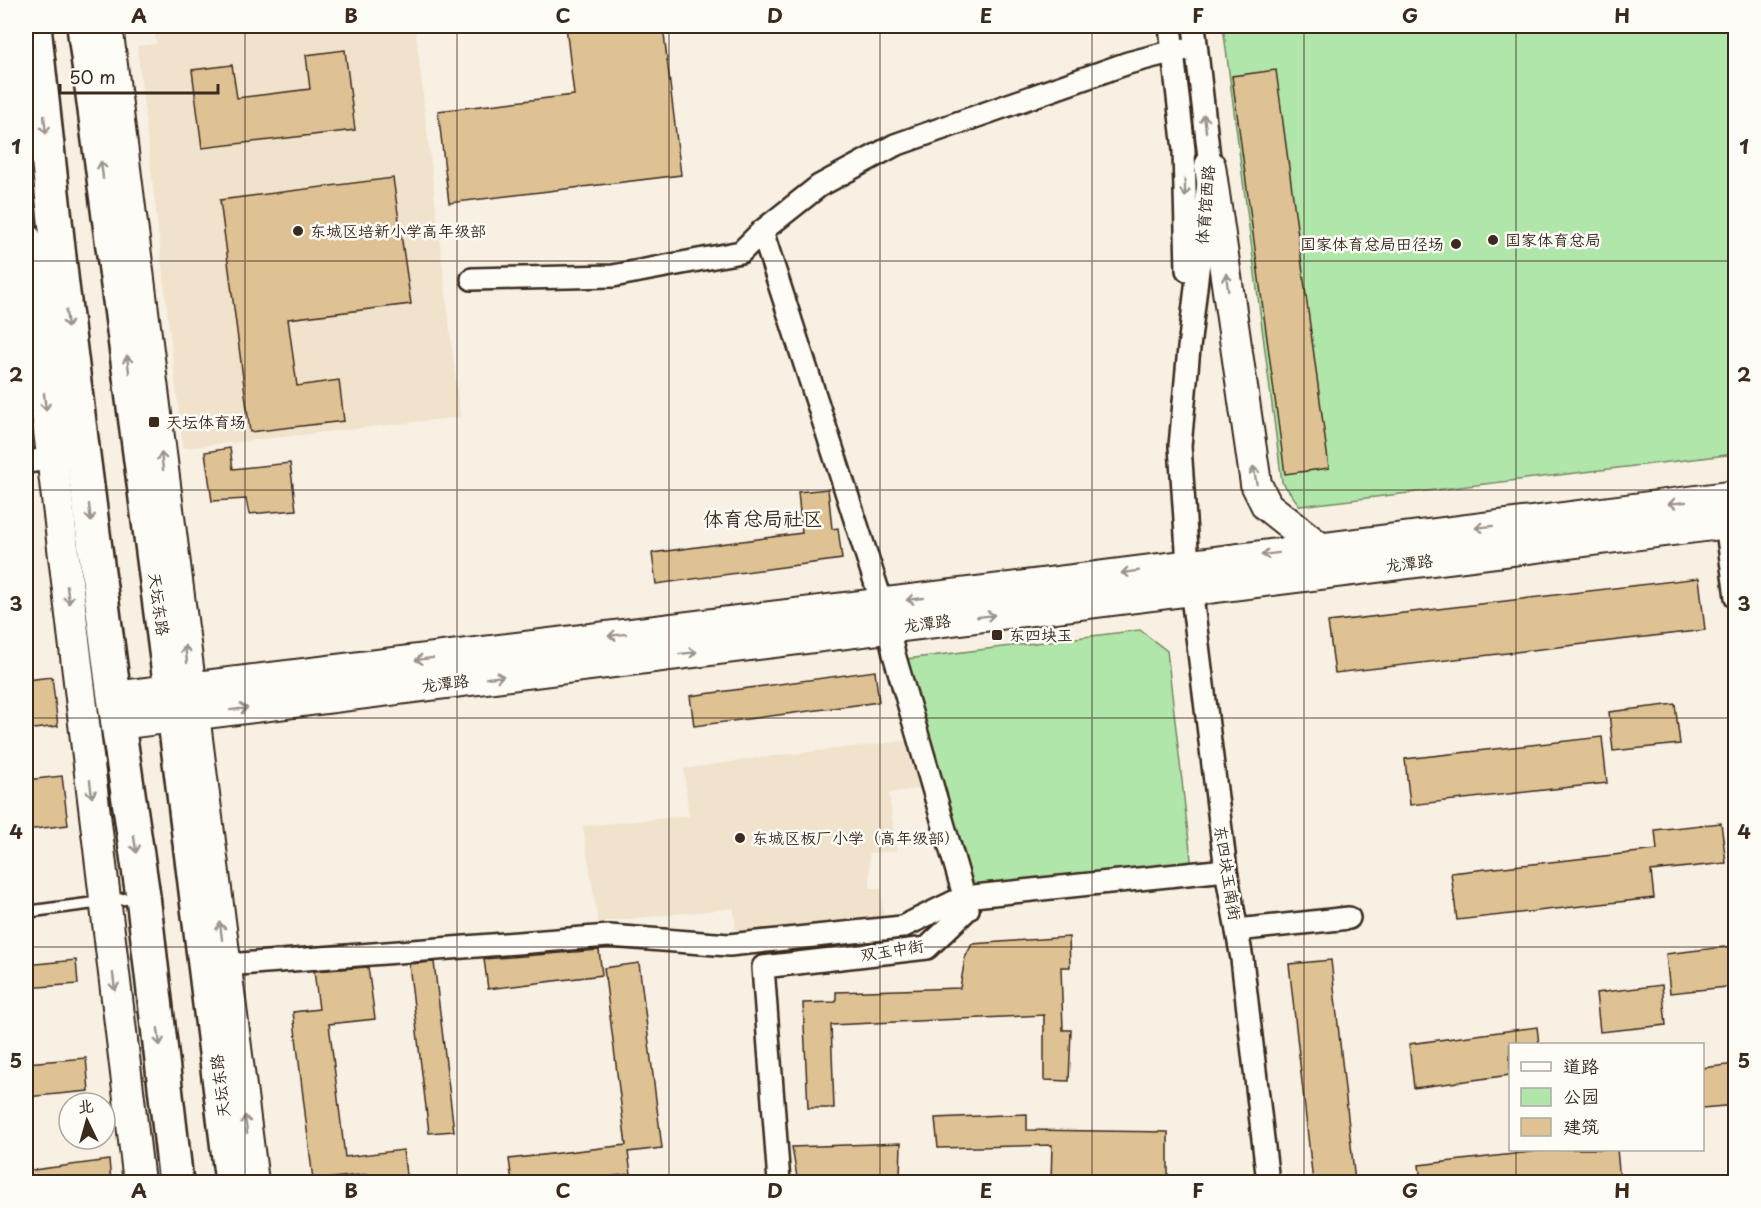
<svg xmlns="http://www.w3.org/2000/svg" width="1761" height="1208" viewBox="0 0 1761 1208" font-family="'Playpen Sans','LXGW WenKai TC',sans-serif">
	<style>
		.built { fill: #f0e2cb }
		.green { fill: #b0e6a9; stroke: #768864; stroke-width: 1.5 }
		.building { fill: #dfc293; stroke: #3b2a1e; stroke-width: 1.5 }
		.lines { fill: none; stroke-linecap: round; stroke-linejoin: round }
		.lane-casing { stroke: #3b2a1e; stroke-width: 15 }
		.street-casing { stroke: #3b2a1e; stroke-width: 26 }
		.secondary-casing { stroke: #3b2a1e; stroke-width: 34 }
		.primary-casing { stroke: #3b2a1e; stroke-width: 38 }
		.lane { stroke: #fdfcf7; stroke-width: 10 }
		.street { stroke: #fdfcf7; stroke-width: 21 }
		.secondary { stroke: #fdfcf7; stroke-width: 30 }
		.primary { stroke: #fdfcf7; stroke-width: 33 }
		.oneway { stroke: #9c938a }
		.grid { fill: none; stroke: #3b2a1e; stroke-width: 1.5; stroke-opacity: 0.55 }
		.poi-dot { fill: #3b2a1e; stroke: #fdfcf7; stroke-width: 2 }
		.labels { text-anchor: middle; stroke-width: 5; stroke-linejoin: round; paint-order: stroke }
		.street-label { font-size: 16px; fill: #3b2a1e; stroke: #fdfcf7 }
		.poi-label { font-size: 16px; fill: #3b2a1e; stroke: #fdfcf7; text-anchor: start }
		.quarter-label { font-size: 20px; fill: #3b2a1e; stroke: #fdfcf7 }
		.neatline { fill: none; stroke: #3b2a1e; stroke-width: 2 }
		.grid-label { font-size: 20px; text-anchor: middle; font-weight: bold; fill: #3b2a1e }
	</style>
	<rect width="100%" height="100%" fill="#f7f0e3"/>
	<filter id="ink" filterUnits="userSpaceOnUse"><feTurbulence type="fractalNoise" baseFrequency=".0167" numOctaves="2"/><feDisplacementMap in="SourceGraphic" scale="12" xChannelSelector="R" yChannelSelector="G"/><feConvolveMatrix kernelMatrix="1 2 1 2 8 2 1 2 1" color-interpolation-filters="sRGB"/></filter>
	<g filter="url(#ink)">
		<g class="built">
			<polygon points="221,26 415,26 460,417 183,448 137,46 156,44 155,33"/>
			<polygon points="916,740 921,788 889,793 896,851 869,853 870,888 881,888 884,925 736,936 734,908 598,922 583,826 689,816 684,769 757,758"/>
		</g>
		<g class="green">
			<polygon points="1223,26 1735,26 1735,454 1300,506 1282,482"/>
			<polygon points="1140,630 1167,651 1192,868 984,889 970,883 907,659"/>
		</g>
		<g class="building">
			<polygon points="566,26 663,26 681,175 449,203 438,111 574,95"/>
			<polygon points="345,50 355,130 202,148 192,70 232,65 237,98 310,89 306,55"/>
			<polygon points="1276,70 1329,468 1285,474 1232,76"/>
			<polygon points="393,178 411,304 288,319 297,386 339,380 344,421 250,432 220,200"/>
			<polygon points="230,448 233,469 290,463 296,510 249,514 246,499 212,501 205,452"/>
			<polygon points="828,489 832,529 838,528 842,559 656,584 652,553 802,533 798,492"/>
			<polygon points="1699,578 1705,630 1335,673 1328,622"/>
			<polygon points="875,671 879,702 694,726 690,696"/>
			<polygon points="52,677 58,726 26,730 26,680"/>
			<polygon points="1675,704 1680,744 1613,751 1609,712"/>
			<polygon points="1602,737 1607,783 1410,805 1405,759"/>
			<polygon points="62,776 68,825 26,830 26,780"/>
			<polygon points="1721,823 1726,863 1651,871 1654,898 1457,920 1451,873 1657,850 1655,830"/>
			<polygon points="1069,937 1070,967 1061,967 1063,1030 1071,1030 1069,1081 1044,1080 1044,1015 831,1025 834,1108 808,1108 803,1003 836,1002 836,992 960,988 965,958 972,944"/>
			<polygon points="1732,946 1736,986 1670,993 1666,954"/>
			<polygon points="599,950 602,975 488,989 484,959"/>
			<polygon points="76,960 78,984 26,988 26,965"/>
			<polygon points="1331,960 1355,1182 1313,1182 1289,964"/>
			<polygon points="434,962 454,1131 429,1133 409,964"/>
			<polygon points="639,963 662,1148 628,1152 631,1174 565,1182 512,1182 509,1159 626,1145 604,968"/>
			<polygon points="368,967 375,1019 329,1024 345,1157 403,1150 407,1182 370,1182 369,1174 313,1180 293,1012 319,1009 314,971"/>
			<polygon points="1662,985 1666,1025 1600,1032 1596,993"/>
			<polygon points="1537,1027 1539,1044 1510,1044 1510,1075 1414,1088 1409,1044"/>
			<polygon points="86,1058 89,1091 26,1097 26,1063"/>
			<polygon points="1736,1064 1736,1105 1702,1108 1702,1068"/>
			<polygon points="1027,1114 1027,1130 1168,1132 1168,1182 1051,1182 1052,1145 938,1148 935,1118"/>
			<polygon points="901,1143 900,1177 797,1177 792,1147"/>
			<polygon points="1556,1149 1617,1149 1620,1182 1421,1182 1419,1165"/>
			<polygon points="109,1160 111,1182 26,1182 26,1171"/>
		</g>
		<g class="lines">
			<defs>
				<polyline id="lane" points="26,912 140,897"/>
				<g id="street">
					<polyline points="1170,26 1184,150 1187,270"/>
					<polyline points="1194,26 1210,166 1189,348 1180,446 1188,564 1226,870 1242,959 1268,1182"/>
					<polyline points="762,231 882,603"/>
					<polyline points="472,279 613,276 741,252 762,231 819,186 895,145 1128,63 1174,51 1196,48"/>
					<polyline points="26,462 67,457"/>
					<polyline points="1726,523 1736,597"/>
					<polyline points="1237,930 1349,918"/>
					<polyline points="214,966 609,936 729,945 902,927 964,897 1226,870"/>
					<polyline points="779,1182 763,967 927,948 968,909 894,654 888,628"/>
				</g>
				<g id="secondary">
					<polyline points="107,26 253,1182"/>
					<polyline points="1210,166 1256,484 1267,506 1320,548"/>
					<polyline points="26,239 139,1182"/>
					<polyline points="114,697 1050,583 1736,496"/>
					<polyline points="118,724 1736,522"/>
				</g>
				<g id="primary">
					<polyline points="34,26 62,285 83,455 114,697 143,896 176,1182"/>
					<polyline points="84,26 171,689 232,1182"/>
				</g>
			</defs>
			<use href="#lane" class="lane-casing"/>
			<use href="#street" class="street-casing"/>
			<use href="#secondary" class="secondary-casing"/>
			<use href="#primary" class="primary-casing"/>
			<use href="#lane" class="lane"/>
			<use href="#street" class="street"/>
			<use href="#secondary" class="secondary"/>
			<use href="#primary" class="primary"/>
		</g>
		<defs><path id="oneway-shaft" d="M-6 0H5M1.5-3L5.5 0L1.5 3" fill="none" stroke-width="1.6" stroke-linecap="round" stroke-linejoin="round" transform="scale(1.5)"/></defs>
		<g class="oneway">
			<use href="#oneway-shaft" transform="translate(1205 123) rotate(-97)"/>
			<use href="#oneway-shaft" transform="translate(45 125) rotate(84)"/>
			<use href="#oneway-shaft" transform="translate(102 170) rotate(-97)"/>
			<use href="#oneway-shaft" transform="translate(1185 188) rotate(89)"/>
			<use href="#oneway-shaft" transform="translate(1227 282) rotate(-98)"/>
			<use href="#oneway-shaft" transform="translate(67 319) rotate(83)"/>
			<use href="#oneway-shaft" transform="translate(128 364) rotate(-97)"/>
			<use href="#oneway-shaft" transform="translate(45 402) rotate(83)"/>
			<use href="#oneway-shaft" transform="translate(162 461) rotate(-97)"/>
			<use href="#oneway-shaft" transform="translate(1255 475) rotate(-100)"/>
			<use href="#oneway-shaft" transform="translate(1677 503) rotate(173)"/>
			<use href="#oneway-shaft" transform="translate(90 513) rotate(83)"/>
			<use href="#oneway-shaft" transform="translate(1484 527) rotate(173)"/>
			<use href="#oneway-shaft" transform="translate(1270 554) rotate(173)"/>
			<use href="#oneway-shaft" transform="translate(1130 572) rotate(172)"/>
			<use href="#oneway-shaft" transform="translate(68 595) rotate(83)"/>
			<use href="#oneway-shaft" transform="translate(915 599) rotate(173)"/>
			<use href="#oneway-shaft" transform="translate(986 616) rotate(-7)"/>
			<use href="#oneway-shaft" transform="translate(617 635) rotate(173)"/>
			<use href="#oneway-shaft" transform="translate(688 653) rotate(-7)"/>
			<use href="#oneway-shaft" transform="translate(186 654) rotate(-97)"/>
			<use href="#oneway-shaft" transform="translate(424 659) rotate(173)"/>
			<use href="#oneway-shaft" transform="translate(495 677) rotate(-7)"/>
			<use href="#oneway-shaft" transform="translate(239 709) rotate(-7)"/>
			<use href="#oneway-shaft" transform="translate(91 789) rotate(83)"/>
			<use href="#oneway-shaft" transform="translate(135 844) rotate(82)"/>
			<use href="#oneway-shaft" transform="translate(221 931) rotate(-97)"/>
			<use href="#oneway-shaft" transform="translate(114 982) rotate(83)"/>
			<use href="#oneway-shaft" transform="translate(159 1037) rotate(83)"/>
			<use href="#oneway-shaft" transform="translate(246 1124) rotate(-97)"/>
		</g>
	</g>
	<path class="grid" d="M 245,26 L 245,1182M 457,26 L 457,1182M 669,26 L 669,1182M 880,26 L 880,1182M 1092,26 L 1092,1182M 1304,26 L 1304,1182M 1516,26 L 1516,1044M 26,261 L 1736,261M 26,490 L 1736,490M 26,718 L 1736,718M 26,947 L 1736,947M 1516,1150 L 1516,1182"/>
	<g class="poi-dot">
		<circle cx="298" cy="231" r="6"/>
		<circle cx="1493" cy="240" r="6"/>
		<circle cx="1456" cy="244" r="6"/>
		<rect x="148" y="416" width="12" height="12" rx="3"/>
		<rect x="991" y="629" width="12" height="12" rx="3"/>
		<circle cx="740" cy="838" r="6"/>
	</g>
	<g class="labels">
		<g class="street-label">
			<text transform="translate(1205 205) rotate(-85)" y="6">体育馆西路</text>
			<text transform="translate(1409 563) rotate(-7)" y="6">龙潭路</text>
			<text transform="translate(159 604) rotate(82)" y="6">天坛东路</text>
			<text transform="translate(927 623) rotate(-7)" y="6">龙潭路</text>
			<text transform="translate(445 683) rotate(-7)" y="6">龙潭路</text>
			<text transform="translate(1228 873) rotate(81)" y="6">东四块玉南街</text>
			<text transform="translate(892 950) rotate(-9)" y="6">双玉中街</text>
			<text transform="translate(220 1086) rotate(-97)" y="6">天坛东路</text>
		</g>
		<g class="poi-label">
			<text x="310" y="237">东城区培新小学高年级部</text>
			<text x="1505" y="246">国家体育总局</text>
			<text x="1444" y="250" text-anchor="end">国家体育总局田径场</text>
			<text x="166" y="428">天坛体育场</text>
			<text x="1009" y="641">东四块玉</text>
			<text x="752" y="844">东城区板厂小学（高年级部）</text>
		</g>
		<g class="quarter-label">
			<text x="763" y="526">体育总局社区</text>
		</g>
	</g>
	<rect width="1761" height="1208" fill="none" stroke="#fdfcf7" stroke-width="66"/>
	<rect x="1509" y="1043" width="195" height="108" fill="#fdfcf7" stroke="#afa8a0" stroke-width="1.5"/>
	<rect x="1521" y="1062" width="30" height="9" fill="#fdfcf7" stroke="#afa8a0" stroke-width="1.5"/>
	<text x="1563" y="1073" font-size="18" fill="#3b2a1e">道路</text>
	<rect x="1521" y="1088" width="30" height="18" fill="#b0e6a9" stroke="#afa8a0" stroke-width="1.5"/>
	<text x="1563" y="1103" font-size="18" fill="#3b2a1e">公园</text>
	<rect x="1521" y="1118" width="30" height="18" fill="#dfc293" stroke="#afa8a0" stroke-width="1.5"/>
	<text x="1563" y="1133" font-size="18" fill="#3b2a1e">建筑</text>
	<g transform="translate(87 1121) rotate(355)"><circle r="28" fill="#fdfcf7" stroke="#afa8a0" stroke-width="1.5"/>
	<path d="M0-4.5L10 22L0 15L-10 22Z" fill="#3b2a1e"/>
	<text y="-9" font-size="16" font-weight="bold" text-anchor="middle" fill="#3b2a1e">北</text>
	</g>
	<path d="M60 84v9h158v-9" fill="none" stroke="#3b2a1e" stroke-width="3"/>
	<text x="69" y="84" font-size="18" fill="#3b2a1e" stroke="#fdfcf7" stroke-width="4.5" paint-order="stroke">50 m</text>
	<rect x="33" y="33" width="1695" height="1142" class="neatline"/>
	<g class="grid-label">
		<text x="139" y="23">A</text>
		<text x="351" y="23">B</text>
		<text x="563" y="23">C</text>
		<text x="775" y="23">D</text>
		<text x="986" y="23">E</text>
		<text x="1198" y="23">F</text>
		<text x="1410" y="23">G</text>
		<text x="1622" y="23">H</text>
		<text x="16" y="154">1</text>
		<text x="1744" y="154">1</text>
		<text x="16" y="382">2</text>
		<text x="1744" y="382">2</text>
		<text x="16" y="611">3</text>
		<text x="1744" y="611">3</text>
		<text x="16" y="839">4</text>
		<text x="1744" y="839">4</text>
		<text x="16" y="1068">5</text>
		<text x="1744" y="1068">5</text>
		<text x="139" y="1198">A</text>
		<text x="351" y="1198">B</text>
		<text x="563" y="1198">C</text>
		<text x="775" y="1198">D</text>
		<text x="986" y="1198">E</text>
		<text x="1198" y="1198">F</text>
		<text x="1410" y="1198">G</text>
		<text x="1622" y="1198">H</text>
	</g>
</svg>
